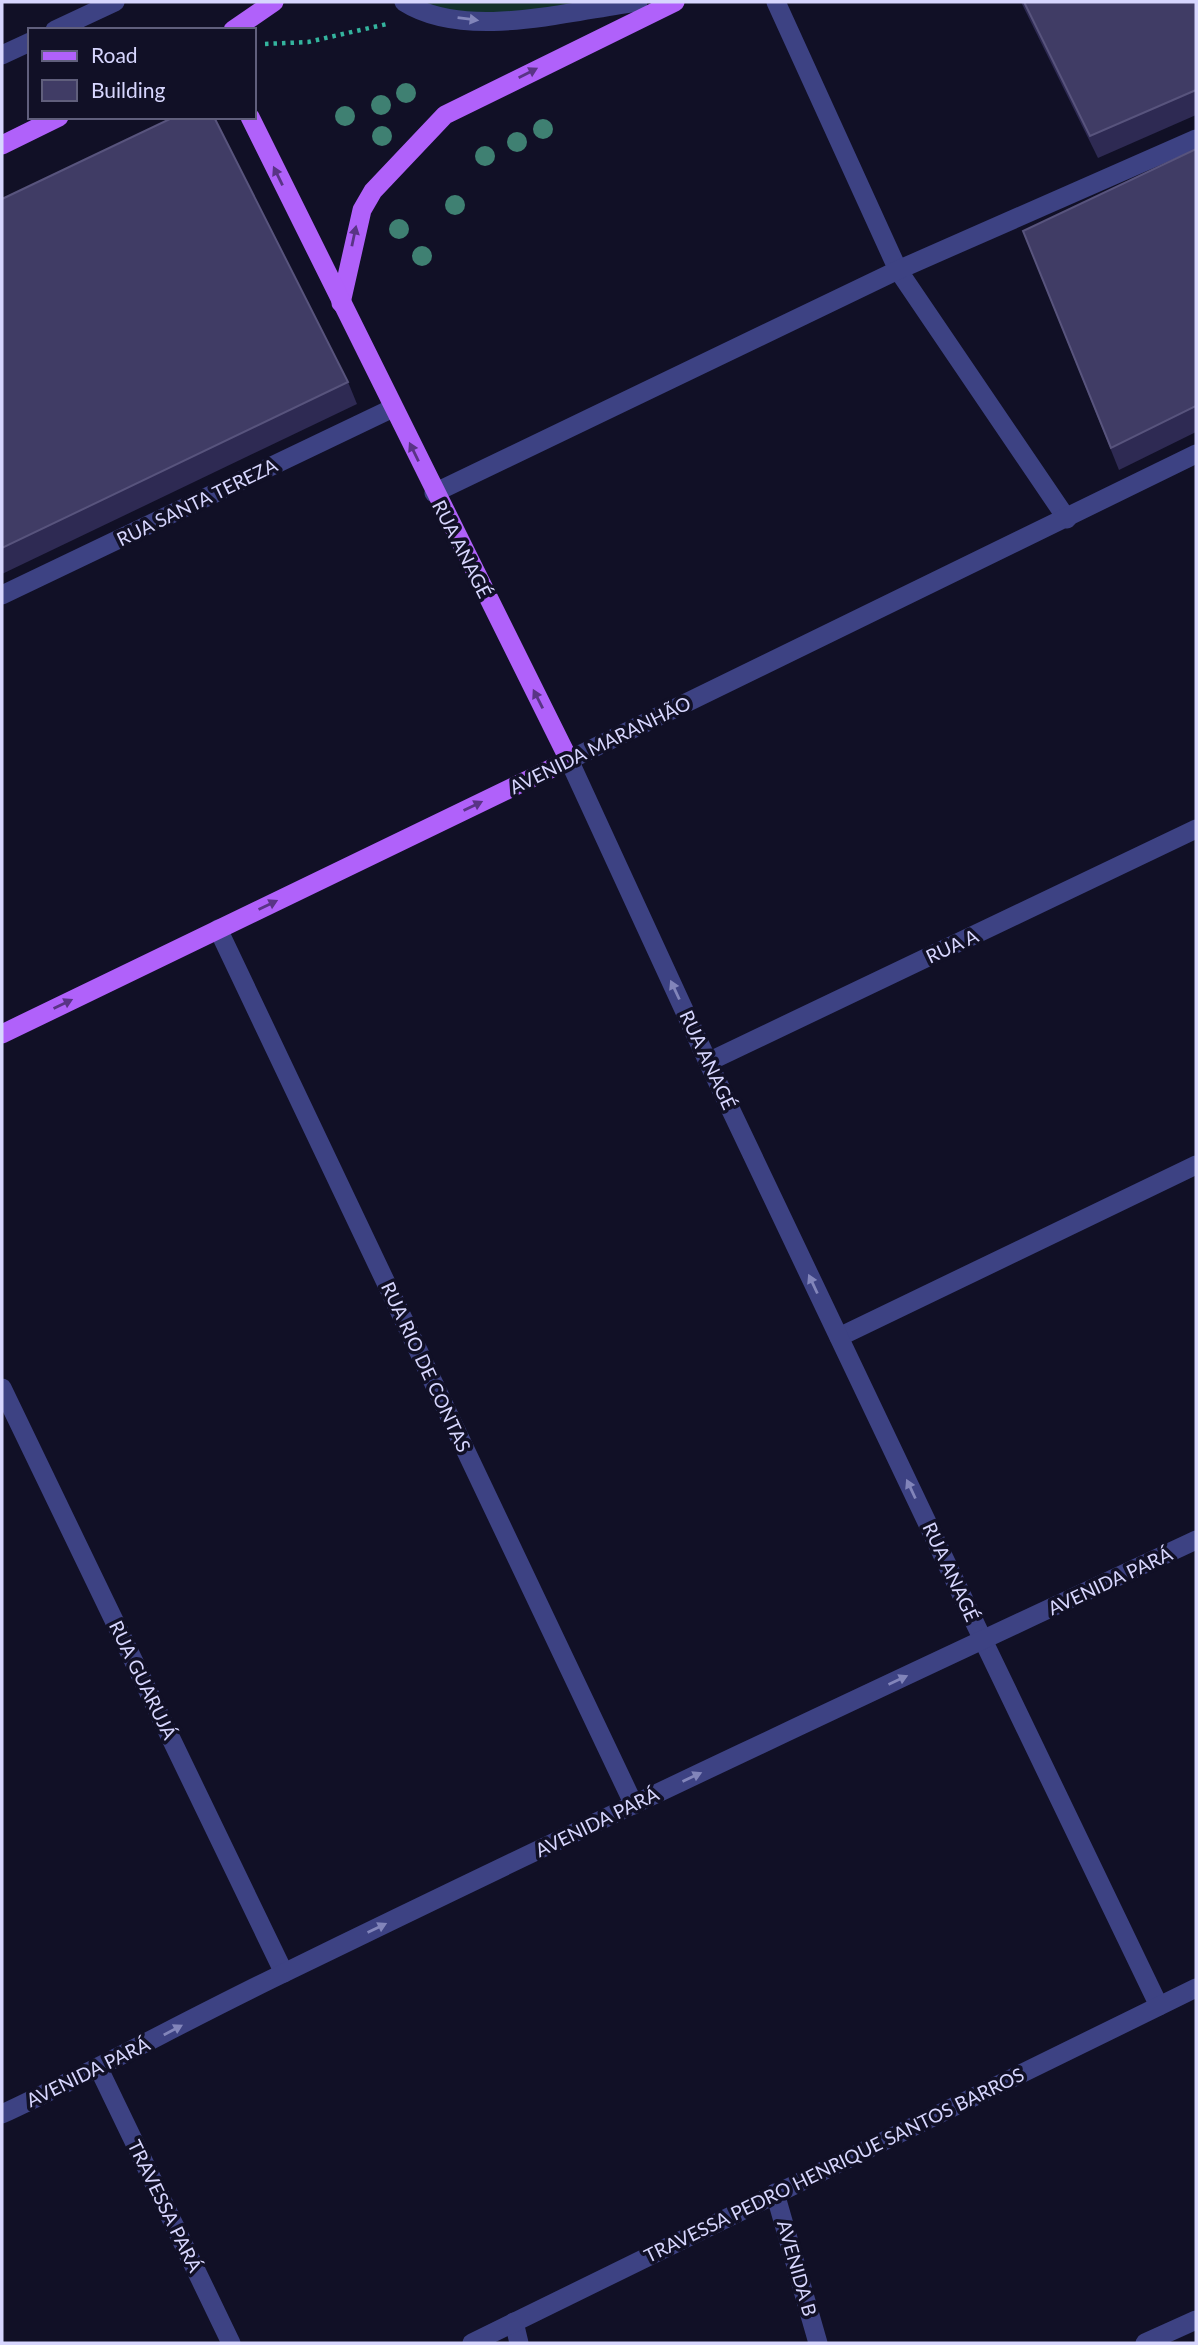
<svg xmlns="http://www.w3.org/2000/svg" width="1198" height="2345" viewBox="0 0 1198 2345" font-family="Lato,sans-serif">
	<style>
		.green { fill: #13302c }
		.lines { fill: none; stroke-linecap: round; stroke-linejoin: round }
		.path { stroke: #34b49e; stroke-width: 4.5; stroke-dasharray: 3.5 5; stroke-linecap: butt }
		.minor { stroke: #3d4283; stroke-width: 19 }
		.tertiary { stroke: #3d4283; stroke-width: 19 }
		.primary { stroke: #b061fa; stroke-width: 19 }
		.tree { fill: #3f8072 }
		.wall { fill: #2e2a53 }
		.building { fill: #403c65; stroke: #58547d; stroke-width: 2 }
		.oneway { fill: #8285ba }
		.oneway2 { fill: #593485 }
		.labels { text-anchor: middle; stroke-width: 7; stroke-linejoin: round; paint-order: stroke }
		.street-label { font-size: 19px; fill: #d7d6fe; stroke: #111026 }
	</style>
	<rect width="100%" height="100%" fill="#111026"/>
	<polygon class="green" points="420,2 600,2 513,16 451,14"/>
	<g class="lines">
		<polyline class="path" points="265,44 308,42 387,24"/>
		<g class="minor">
			<polyline points="776,2 898,270 1067,519"/>
			<polyline points="55,30 115,2"/>
			<polyline points="2,55 30,42"/>
			<polyline points="434,493 898,270 1196,139"/>
			<polyline points="2,595 393,408"/>
			<polyline points="218,929 634,1805"/>
			<polyline points="708,1062 1196,829"/>
			<polyline points="839,1337 1196,1165"/>
			<polyline points="2,1388 284,1973"/>
			<polyline points="983,1640 1159,2006"/>
			<polyline points="99,2069 231,2343"/>
			<polyline points="775,2193 818,2343"/>
			<polyline points="514,2322 519,2343"/>
			<polyline points="472,2343 1196,1988"/>
			<polyline points="1145,2343 1196,2320"/>
		</g>
		<g class="tertiary">
			<path d="M 404,2 C 465,41 569,11 638,2"/>
			<polyline points="983,1640 708,1062 569,760 1196,454"/>
			<path d="M 2,2114 C 99,2069 192,2017 288,1971 C 589,1824 892,1682 1196,1540"/>
		</g>
		<g class="primary">
			<polyline points="233,30 274,2"/>
			<polyline points="2,145 59,117"/>
			<polyline points="341,303 362,210 373,191 445,115 675,2"/>
			<polyline points="2,1034 569,760 250,117"/>
		</g>
	</g>
	<g class="tree">
		<circle cx="406" cy="93" r="10"/>
		<circle cx="381" cy="105" r="10"/>
		<circle cx="345" cy="116" r="10"/>
		<circle cx="543" cy="129" r="10"/>
		<circle cx="382" cy="136" r="10"/>
		<circle cx="517" cy="142" r="10"/>
		<circle cx="485" cy="156" r="10"/>
		<circle cx="455" cy="205" r="10"/>
		<circle cx="399" cy="229" r="10"/>
		<circle cx="422" cy="256" r="10"/>
	</g>
	<g class="wall">
		<polygon points="1021,2 1196,2 1196,115 1098,158"/>
		<polygon points="1196,149 1196,432 1119,470 1023,231"/>
		<polygon points="2,199 348,382 357,404 2,574"/>
	</g>
	<g class="building">
		<polygon points="1024,2 1196,2 1196,90 1090,136"/>
		<polygon points="174,117 214,117 348,382 2,548 2,199"/>
		<polygon points="1196,149 1196,406 1111,448 1023,231"/>
	</g>
	<defs><path id="oneway-solid" d="M-6-.8H1V-3.2L6.5 0L1 3.2V.8H-6Z" transform="scale(1.75)"/></defs>
	<g class="oneway">
		<use href="#oneway-solid" transform="translate(468 19) rotate(7)"/>
		<use href="#oneway-solid" transform="translate(675 990) rotate(-115)"/>
		<use href="#oneway-solid" transform="translate(813 1284) rotate(-115)"/>
		<use href="#oneway-solid" transform="translate(911 1489) rotate(-115)"/>
		<use href="#oneway-solid" transform="translate(898 1680) rotate(-25)"/>
		<use href="#oneway-solid" transform="translate(692 1777) rotate(-25)"/>
		<use href="#oneway-solid" transform="translate(377 1928) rotate(-26)"/>
		<use href="#oneway-solid" transform="translate(173 2030) rotate(-28)"/>
	</g>
	<g class="oneway2">
		<use href="#oneway-solid" transform="translate(528 73) rotate(-27)"/>
		<use href="#oneway-solid" transform="translate(278 176) rotate(-116)"/>
		<use href="#oneway-solid" transform="translate(354 236) rotate(-78)"/>
		<use href="#oneway-solid" transform="translate(414 452) rotate(-116)"/>
		<use href="#oneway-solid" transform="translate(538 699) rotate(-117)"/>
		<use href="#oneway-solid" transform="translate(473 806) rotate(-26)"/>
		<use href="#oneway-solid" transform="translate(268 905) rotate(-26)"/>
		<use href="#oneway-solid" transform="translate(63 1004) rotate(-26)"/>
	</g>
	<g class="labels">
		<g class="street-label">
			<text transform="translate(197 502) rotate(-26)" y="7">RUA SANTA TEREZA</text>
			<text transform="translate(462 549) rotate(63)" y="7">RUA ANAGÉ</text>
			<text transform="translate(600 745) rotate(-26)" y="7">AVENIDA MARANHÃO</text>
			<text transform="translate(952 946) rotate(-25)" y="7">RUA A</text>
			<text transform="translate(708 1060) rotate(65)" y="7">RUA ANAGÉ</text>
			<text transform="translate(426 1367) rotate(65)" y="7">RUA RIO DE CONTAS</text>
			<text transform="translate(951 1572) rotate(65)" y="7">RUA ANAGÉ</text>
			<text transform="translate(1110 1581) rotate(-25)" y="7">AVENIDA PARÁ</text>
			<text transform="translate(143 1680) rotate(64)" y="7">RUA GUARUJÁ</text>
			<text transform="translate(597 1822) rotate(-26)" y="7">AVENIDA PARÁ</text>
			<text transform="translate(88 2072) rotate(-26)" y="7">AVENIDA PARÁ</text>
			<text transform="translate(834 2165) rotate(-26)" y="7">TRAVESSA PEDRO HENRIQUE SANTOS BARROS</text>
			<text transform="translate(165 2206) rotate(64)" y="7">TRAVESSA PARÁ</text>
			<text transform="translate(797 2268) rotate(74)" y="7">AVENIDA B</text>
		</g>
	</g>
	<rect width="1198" height="2345" fill="none" stroke="#d7d6fe" stroke-width="7"/>
	<rect x="28" y="28" width="228" height="91" fill="#111026" stroke="#605f7c" stroke-width="2"/>
	<rect x="42" y="51" width="35" height="10" fill="#b061fa" stroke="#605f7c" stroke-width="2"/>
	<text x="91" y="63" font-size="21" fill="#d7d6fe">Road</text>
	<rect x="42" y="80" width="35" height="21" fill="#403c65" stroke="#605f7c" stroke-width="2"/>
	<text x="91" y="98" font-size="21" fill="#d7d6fe">Building</text>
</svg>
